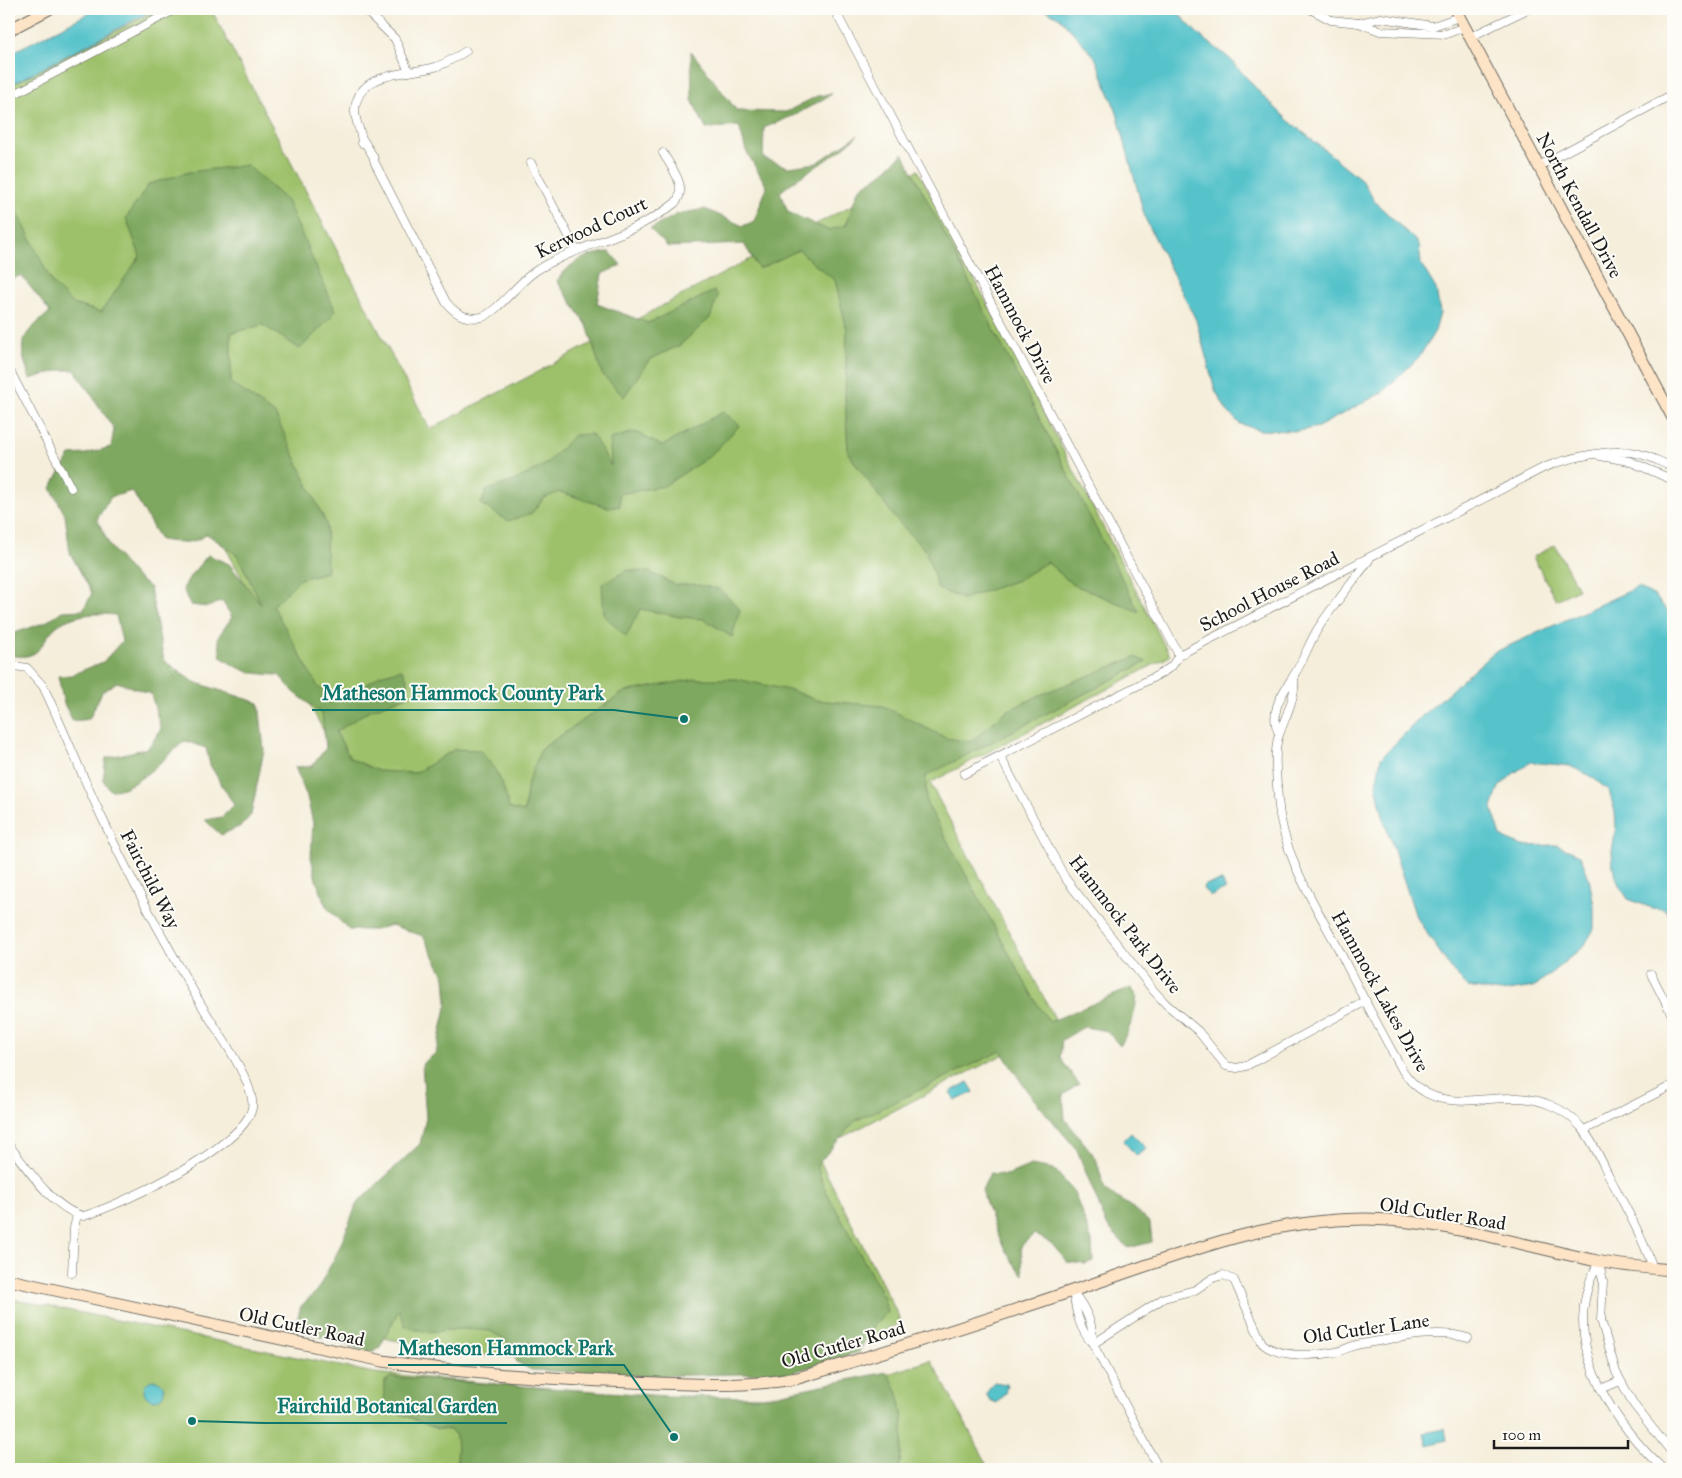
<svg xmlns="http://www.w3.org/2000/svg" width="1682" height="1478" viewBox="0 0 1682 1478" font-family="'IM FELL Great Primer',serif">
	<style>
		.green { fill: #9dc16b; stroke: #5c6e44 }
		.forest { fill: #7ea75f; stroke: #4d623e }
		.water { fill: #56c3cb; stroke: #397074 }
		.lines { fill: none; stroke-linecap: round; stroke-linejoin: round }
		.street-casing { stroke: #68665f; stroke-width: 9 }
		.secondary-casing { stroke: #68665f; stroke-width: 13 }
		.street { stroke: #fff; stroke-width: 8 }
		.secondary { stroke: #fee4c6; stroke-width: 11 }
		.labels { text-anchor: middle; stroke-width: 4; stroke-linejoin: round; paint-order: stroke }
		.street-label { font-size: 19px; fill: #1c1c1c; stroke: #fdfcf7 }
		.leader { fill: none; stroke: #0f766e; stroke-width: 2 }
		.callout-dot { fill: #0f766e; stroke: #fdfcf7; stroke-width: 2 }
		.callout-label { font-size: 20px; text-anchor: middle; font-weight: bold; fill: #0f766e; stroke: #fdfcf7; stroke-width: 4; stroke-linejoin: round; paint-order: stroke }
	</style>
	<rect width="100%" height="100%" fill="#fdfcf7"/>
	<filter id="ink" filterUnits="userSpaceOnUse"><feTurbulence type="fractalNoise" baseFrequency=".02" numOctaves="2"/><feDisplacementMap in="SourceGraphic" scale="10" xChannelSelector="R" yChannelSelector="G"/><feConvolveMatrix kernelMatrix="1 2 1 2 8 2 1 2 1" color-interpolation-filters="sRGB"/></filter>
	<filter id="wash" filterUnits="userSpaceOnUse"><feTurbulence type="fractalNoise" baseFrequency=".0096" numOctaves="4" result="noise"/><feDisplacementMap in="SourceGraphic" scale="20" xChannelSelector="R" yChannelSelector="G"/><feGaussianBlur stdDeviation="1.12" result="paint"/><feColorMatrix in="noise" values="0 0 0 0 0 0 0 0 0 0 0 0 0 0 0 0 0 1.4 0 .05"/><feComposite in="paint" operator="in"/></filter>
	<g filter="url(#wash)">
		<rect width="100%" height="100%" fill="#f5eedb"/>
		<g class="green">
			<polygon points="159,9 211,9 430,429 918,170 1170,656 930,783 1059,1026 815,1151 902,1323 878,1333 817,1347 591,1361 454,1354 310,1321 519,1096 183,468 145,486 9,216 9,86"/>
			<polygon points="1555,545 1578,589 1556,600 1533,557"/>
			<polygon points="9,1298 374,1373 718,1404 785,1401 874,1379 931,1360 990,1469 9,1469"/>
		</g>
		<g class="forest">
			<path d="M 691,51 L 737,111 L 786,112 L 817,96 L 832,94 L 797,114 L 764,128 L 763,158 L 788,167 L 817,163 L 858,135 C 835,158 805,171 780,192 L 788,212 L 828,230 L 846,225 L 858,190 L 885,171 L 903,153 L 1139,612 L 1072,584 L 1047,562 L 1018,580 L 963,599 L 938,589 L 926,551 L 894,517 L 848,453 L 845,398 L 847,330 L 835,280 L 815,265 L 799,250 L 759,269 L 744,244 L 668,247 L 650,229 L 678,214 L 705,209 L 743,226 L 754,221 L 767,187 L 746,151 L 739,126 L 706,129 L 692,100 Z"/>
			<path d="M 247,165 L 287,201 L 336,312 L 300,349 L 263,325 L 231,333 L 231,383 L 275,414 L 326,523 L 327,572 L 300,579 L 273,606 L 318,687 L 333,697 L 354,693 L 380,675 L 402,669 L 408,681 L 408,696 L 368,711 L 336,732 L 350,758 L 378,771 L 415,773 L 455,749 L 479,750 C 498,770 503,782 509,808 L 524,812 L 528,782 L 541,749 L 624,692 L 695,679 L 736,679 L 793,691 L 816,700 L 883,706 L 946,738 L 971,742 L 1005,712 L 1040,695 L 1135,657 L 1146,662 L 926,776 L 926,802 L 1033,997 L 1049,1022 L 1131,988 L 1137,996 C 1135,1015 1130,1029 1120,1046 L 1107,1031 L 1084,1027 L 1062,1040 L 1060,1058 L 1079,1084 L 1063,1095 L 1065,1119 L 1096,1158 L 1105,1190 L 1136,1210 L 1150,1223 L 1152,1242 L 1128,1248 L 1107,1226 L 1077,1150 L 1027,1091 L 1001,1051 L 855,1121 L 817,1165 L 823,1185 L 884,1298 L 887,1313 L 874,1325 L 859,1352 L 790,1373 L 646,1376 L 531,1370 L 517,1362 L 507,1341 L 490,1331 L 462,1329 L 428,1332 L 406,1327 L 399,1310 L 379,1349 L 369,1352 L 302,1331 L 297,1320 L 301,1306 L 317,1291 L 339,1249 L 357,1203 L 420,1144 L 426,1118 L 422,1064 L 436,1053 L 447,1003 L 445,977 L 423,936 L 391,925 L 375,930 L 349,930 L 327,908 L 316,880 L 311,857 L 313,823 L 307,797 L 295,767 L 312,766 L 326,748 L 322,714 L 294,692 L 279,675 C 253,674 242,672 221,657 L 218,637 L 232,617 L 222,601 L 208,607 L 190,605 L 183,589 L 190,576 L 208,555 L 229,564 L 262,605 L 237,555 L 207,534 C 192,546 177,542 160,540 L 132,491 L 111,497 L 97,519 L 110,546 L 132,573 L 150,588 L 164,661 L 194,682 L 259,703 L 264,750 L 251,815 L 241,826 L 221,835 L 205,820 L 222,817 L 234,805 L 210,765 L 206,748 L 185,741 C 166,756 134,792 110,790 L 103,780 L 106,758 L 148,748 L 161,729 L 151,694 L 117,682 L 102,692 L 89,719 L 73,721 L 64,704 L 58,676 L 71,675 L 103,662 L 122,641 L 116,615 C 97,613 81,613 63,622 C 38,635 48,663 9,655 L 9,635 L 46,622 L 62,611 L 83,610 L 92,593 L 70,553 L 65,515 L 51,488 L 70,455 L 85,454 L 111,447 L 114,429 L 75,370 L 61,370 L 30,379 C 17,341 19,338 50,312 L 21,275 L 9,281 L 9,194 L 52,283 L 73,304 L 101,312 L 140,256 L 126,218 L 149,184 L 189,172 Z"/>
			<path d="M 610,252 L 621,265 L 602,274 L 597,304 L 648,323 L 714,291 L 718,295 L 710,318 L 680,345 L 649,360 L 624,397 L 602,374 L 587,325 L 557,281 C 571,261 586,254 610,252 Z"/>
			<polygon points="723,412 740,425 710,456 664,486 619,494 620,506 610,508 560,492 544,498 532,513 508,521 481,504 487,490 514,481 546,464 574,435 592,434 611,466 610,439 635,432 662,446"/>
			<polygon points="628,570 649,572 676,585 694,584 719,589 740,609 732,637 704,619 680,617 640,609 626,637 604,615 602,584"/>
			<path d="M 1031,1165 L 1054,1169 L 1074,1192 L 1092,1241 L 1093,1261 L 1085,1264 L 1067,1262 L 1051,1243 L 1034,1234 L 1021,1246 L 1023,1275 C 1001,1250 992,1222 982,1190 L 990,1173 L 1007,1175 Z"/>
			<path d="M 887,1372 C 908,1403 904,1434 899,1469 L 805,1469 L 812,1464 L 789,1469 L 458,1469 L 456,1436 L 451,1430 L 437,1429 L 384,1407 L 384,1382 L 391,1377 L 666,1396 L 763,1397 Z"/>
		</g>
		<g class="water">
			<polygon points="97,9 155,9 9,86 9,54"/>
			<polygon points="1044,9 1174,9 1198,34 1229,58 1261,94 1289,121 1362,180 1375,202 1419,244 1421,264 1436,289 1440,313 1435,331 1420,356 1383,392 1318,427 1298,431 1260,430 1240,424 1227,411 1215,390 1196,320 1145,218 1117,113 1095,57 1060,18"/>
			<polygon points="1638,587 1655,596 1673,618 1673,919 1665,909 1652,908 1628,899 1619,885 1613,868 1612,851 1616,829 1615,812 1609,791 1591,776 1570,766 1531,762 1514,773 1499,787 1492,808 1501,836 1512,842 1523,846 1556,845 1580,855 1589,878 1594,906 1594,929 1584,946 1534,987 1501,992 1468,987 1454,973 1416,917 1384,820 1376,785 1381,758 1423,715 1493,653"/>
			<polygon points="1222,881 1226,889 1211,896 1203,889 1204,885"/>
			<polygon points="968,1082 974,1092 955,1101 950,1092"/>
			<polygon points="1131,1133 1146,1148 1137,1156 1123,1141"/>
			<circle cx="154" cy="1390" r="10"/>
			<polygon points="994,1382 1006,1384 1007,1388 1005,1388 1006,1392 997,1403 990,1400 986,1394"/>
			<polygon points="1445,1429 1447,1440 1427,1445 1424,1433"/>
		</g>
	</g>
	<g filter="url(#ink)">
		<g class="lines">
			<defs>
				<g id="street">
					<polyline points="364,9 395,39 409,72"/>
					<polyline points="834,9 1179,655"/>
					<polyline points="1310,9 1331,20 1359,23 1380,31 1446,34 1464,27"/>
					<polyline points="1359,23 1381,18 1433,26 1459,17"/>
					<polyline points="1470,37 1528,9"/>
					<polyline points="9,97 176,9"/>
					<path d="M 362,138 L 373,156 L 375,163 L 446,302 C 455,314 467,320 482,317 C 497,313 520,280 537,270 C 581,243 634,236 675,203 C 689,188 671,167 663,153"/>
					<path d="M 362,143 C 362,131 354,121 355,109 C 359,70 408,75 435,67 C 446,64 456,57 466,51"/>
					<polyline points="531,163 576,250"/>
					<polyline points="1539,166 1673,94"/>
					<polyline points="9,369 71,488"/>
					<polyline points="1600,456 1629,461 1673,480"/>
					<path d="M 9,665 L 27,668 L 43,686 C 65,732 83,779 105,824 C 133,885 166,944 199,1001 C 212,1024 257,1084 252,1108 C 244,1147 121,1205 84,1216 C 55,1211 26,1167 9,1145"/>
					<path d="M 1294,676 C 1297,696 1285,717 1279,735 C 1273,750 1277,782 1278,799 C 1282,853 1312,900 1337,946 C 1358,988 1380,1030 1403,1071 C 1441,1127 1498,1082 1550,1105 C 1562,1110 1573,1117 1581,1127 C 1593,1141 1601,1160 1609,1176 C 1625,1206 1642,1236 1653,1268"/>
					<path d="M 1279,734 C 1268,711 1283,693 1294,675 C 1304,660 1309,642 1319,627 C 1334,604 1353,582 1369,560"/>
					<polyline points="1000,756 1065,878 1153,990 1166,1004 1198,1031 1226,1066 1237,1068 1246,1066 1366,1001"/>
					<path d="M 964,774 L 1162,673 L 1172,666 L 1179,655 L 1543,468 C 1567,458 1614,447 1640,454 C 1652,457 1662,463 1673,467"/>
					<polyline points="1651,974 1673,1017"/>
					<polyline points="1584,1130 1673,1085"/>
					<path d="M 1599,1262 C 1556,1337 1608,1417 1663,1469"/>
					<polyline points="1599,1262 1603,1281 1601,1320 1616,1372 1634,1405 1673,1454"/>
					<polyline points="72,1273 74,1228 77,1215"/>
					<path d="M 1073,1291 C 1076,1311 1079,1330 1093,1344 L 1159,1469"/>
					<path d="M 1073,1292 C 1085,1307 1094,1325 1093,1344"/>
					<path d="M 1093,1344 L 1164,1298 L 1195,1290 L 1213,1278 L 1223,1275 L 1234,1280 L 1262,1343 C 1277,1358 1316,1356 1336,1352 C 1345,1350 1352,1345 1361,1344 C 1393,1339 1437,1328 1468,1338"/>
					<polyline points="1601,1389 1620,1381"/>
				</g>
				<g id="secondary">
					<polyline points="1455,9 1673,418"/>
					<polyline points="9,30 49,9"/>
					<path d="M 9,1280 L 383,1361 C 466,1374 549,1379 632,1382 C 687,1384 744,1388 798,1378 C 891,1350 984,1321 1075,1290 C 1172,1258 1260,1219 1365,1219 C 1443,1220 1520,1245 1597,1261 C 1621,1266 1648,1268 1673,1270"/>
				</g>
			</defs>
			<use href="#street" class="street-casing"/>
			<use href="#secondary" class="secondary-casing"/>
			<use href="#street" class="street"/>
			<use href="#secondary" class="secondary"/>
		</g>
	</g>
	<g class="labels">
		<g class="street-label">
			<text transform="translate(1580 205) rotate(62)" y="7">North Kendall Drive</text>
			<text transform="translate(591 227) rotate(-25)" y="7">Kerwood Court</text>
			<text transform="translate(1021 324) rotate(62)" y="7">Hammock Drive</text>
			<text transform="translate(1269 591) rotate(-27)" y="7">School House Road</text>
			<text transform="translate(151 879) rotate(63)" y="7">Fairchild Way</text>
			<text transform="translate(1126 924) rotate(52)" y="7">Hammock Park Drive</text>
			<text transform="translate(1381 991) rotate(61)" y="7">Hammock Lakes Drive</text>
			<text transform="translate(1443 1213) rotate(9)" y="7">Old Cutler Road</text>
			<text transform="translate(302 1326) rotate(12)" y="7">Old Cutler Road</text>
			<text transform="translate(1366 1328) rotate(-8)" y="7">Old Cutler Lane</text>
			<text transform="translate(843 1344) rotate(-16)" y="7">Old Cutler Road</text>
		</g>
	</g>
	<path class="leader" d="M684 719L614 710H312M674 1437L624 1365H388M192 1421L266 1423H507"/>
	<g class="callout-dot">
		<circle cx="684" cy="719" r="5"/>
		<circle cx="674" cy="1437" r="5"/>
		<circle cx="192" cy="1421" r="5"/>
	</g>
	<g class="callout-label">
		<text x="463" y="700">Matheson Hammock County Park</text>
		<text x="506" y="1355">Matheson Hammock Park</text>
		<text x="387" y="1413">Fairchild Botanical Garden</text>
	</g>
	<rect width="1682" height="1478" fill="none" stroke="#fdfcf7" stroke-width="30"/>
	<path d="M1494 1440v8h134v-8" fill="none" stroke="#1c1c1c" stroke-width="2.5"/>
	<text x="1502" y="1440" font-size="15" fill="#1c1c1c" stroke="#fdfcf7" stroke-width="4" paint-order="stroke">100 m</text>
</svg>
